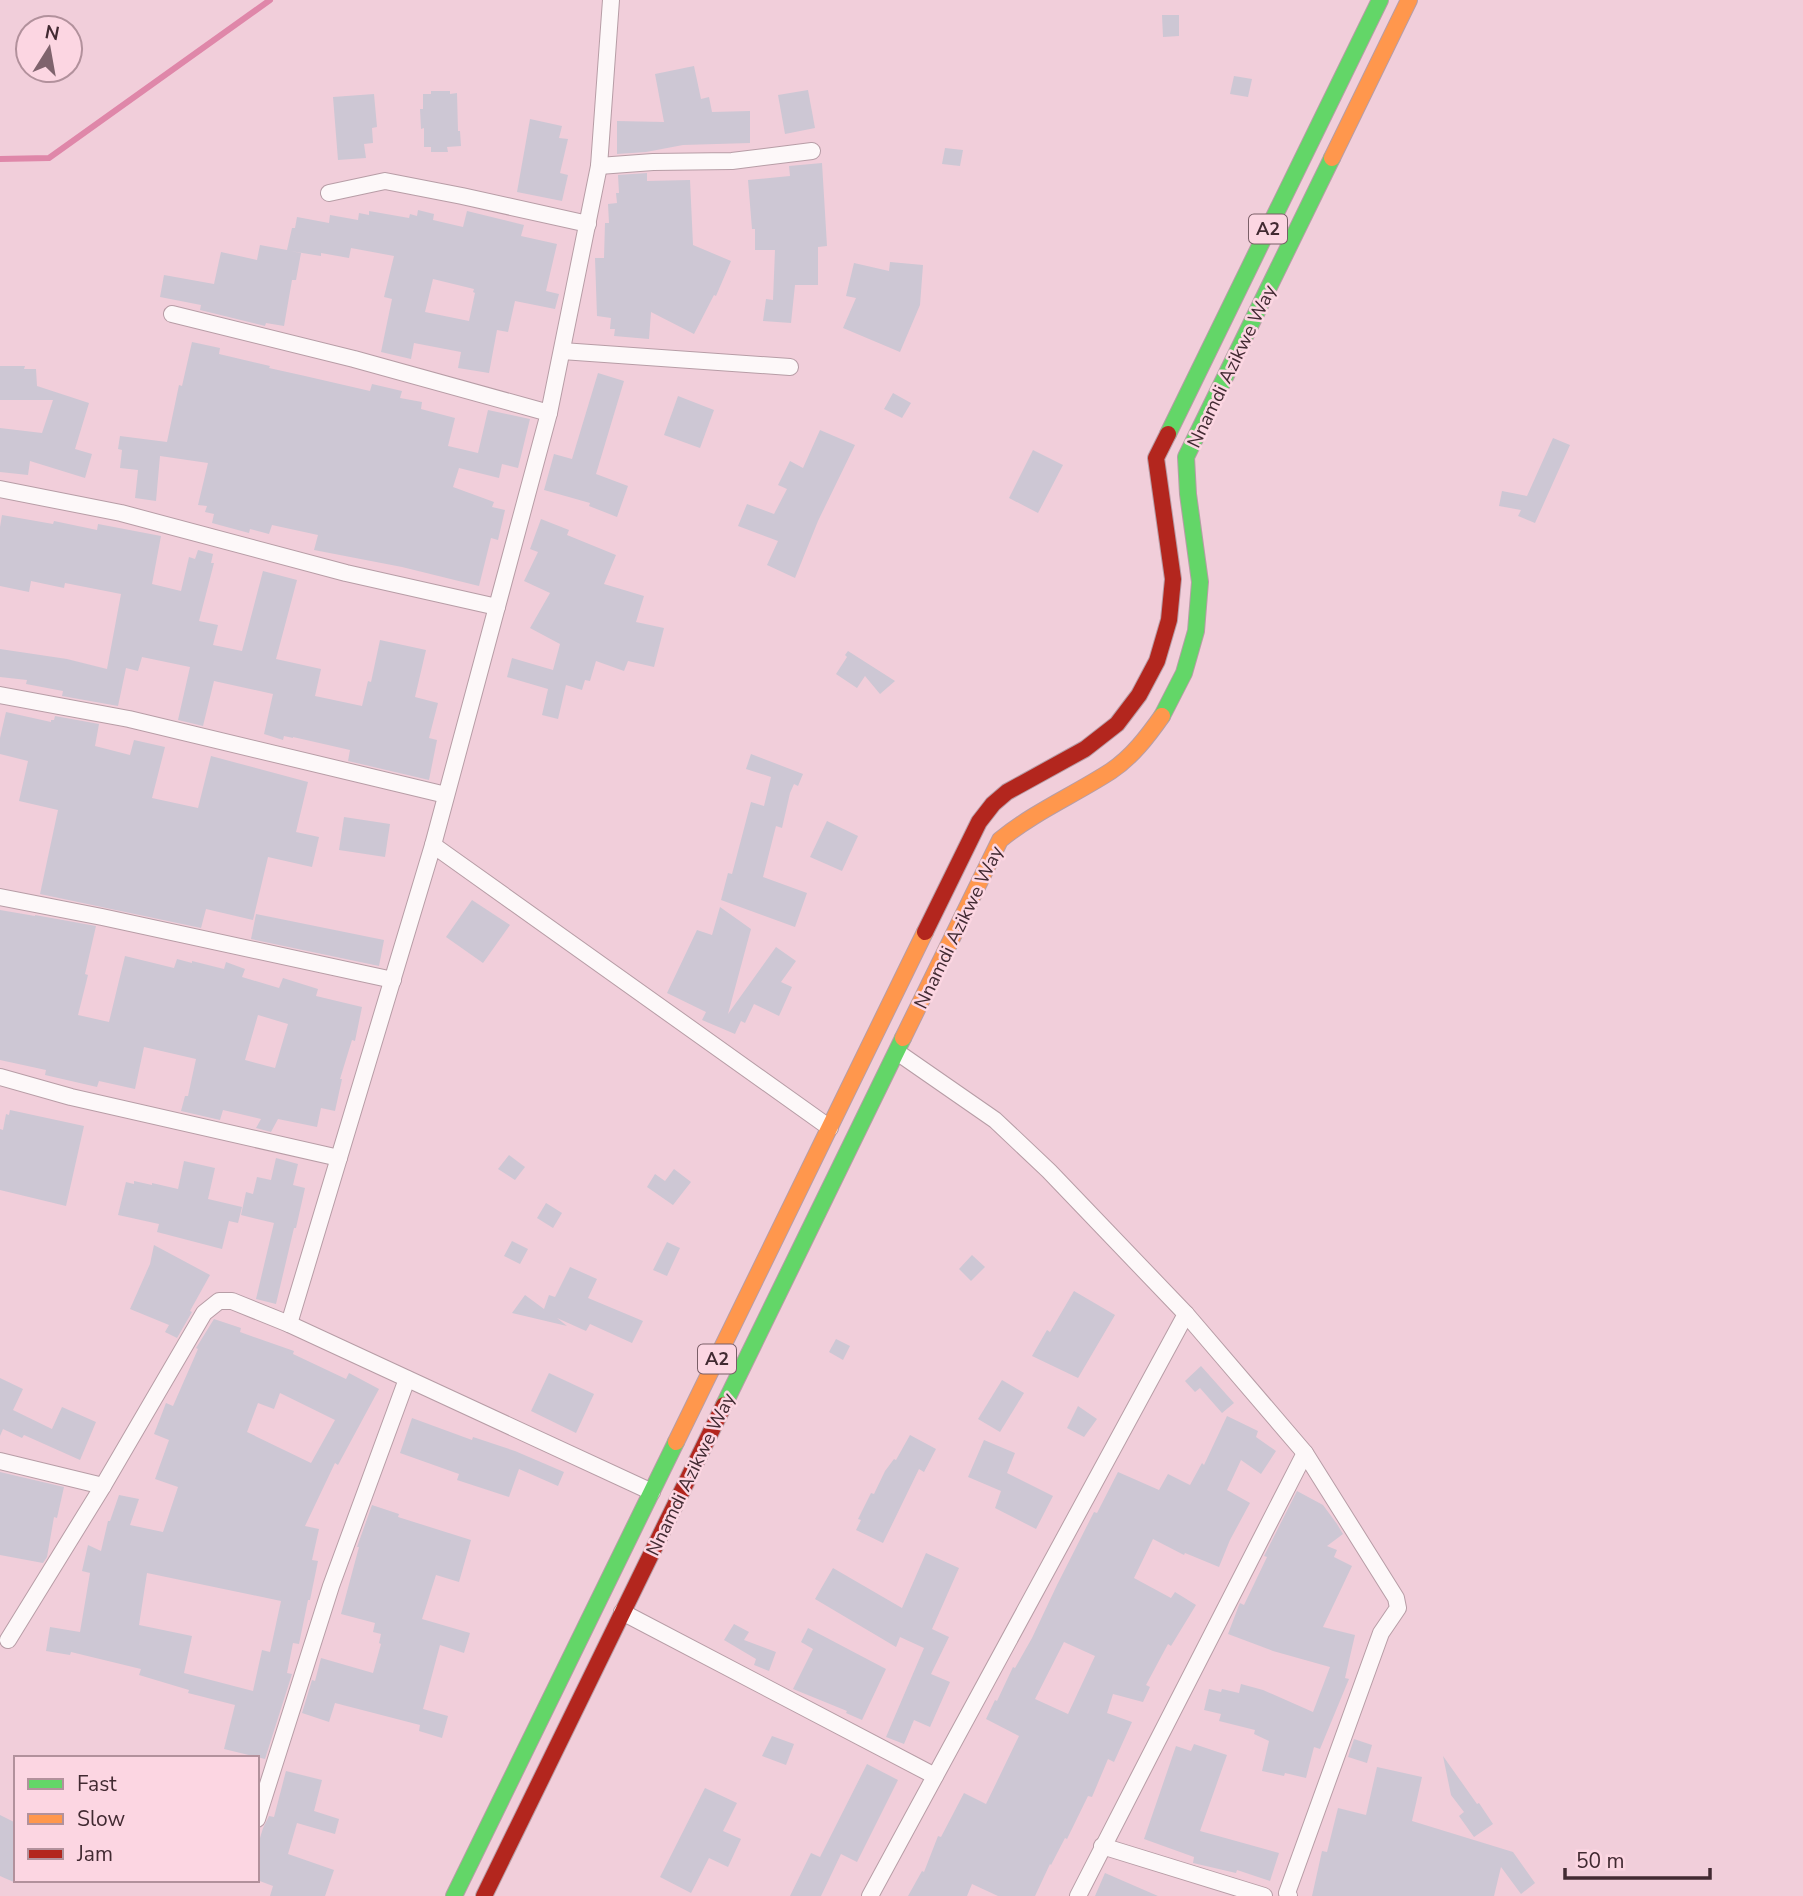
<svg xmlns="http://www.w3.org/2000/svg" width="1803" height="1896" viewBox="0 0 1803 1896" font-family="'Nunito Sans',sans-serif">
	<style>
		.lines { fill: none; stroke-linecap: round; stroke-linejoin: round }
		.stream { stroke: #df87a9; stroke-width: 6 }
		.building { fill: #cdc7d4; fill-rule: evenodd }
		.street-casing { stroke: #b79da6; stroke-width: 18 }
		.fast-casing { stroke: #b79da6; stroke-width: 18 }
		.slow-casing { stroke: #b79da6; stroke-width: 18 }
		.jam-casing { stroke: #b79da6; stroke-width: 18 }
		.street { stroke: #fdf8f9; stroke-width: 16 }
		.fast { stroke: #63d668; stroke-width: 16 }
		.slow { stroke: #ff974d; stroke-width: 16 }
		.jam { stroke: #b3261e; stroke-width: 16 }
		.labels { text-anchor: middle; stroke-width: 5; stroke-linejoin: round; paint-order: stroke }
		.shield { fill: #fcd6e2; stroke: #7a5e67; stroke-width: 2 }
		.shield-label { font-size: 18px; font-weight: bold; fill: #422a32 }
		.street-label { font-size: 19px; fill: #422a32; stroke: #fcd6e2 }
	</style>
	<rect width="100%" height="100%" fill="#f1ceda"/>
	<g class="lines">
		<polyline class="stream" points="0,159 49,158 270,0"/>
	</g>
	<g class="building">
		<polygon points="1162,15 1179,15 1179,36 1163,37"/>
		<polygon points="694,66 701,99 709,97 712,112 750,111 750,143 683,145 646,152 617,154 617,121 664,122 655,74"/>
		<polygon points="1234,76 1252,79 1248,97 1230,94"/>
		<polygon points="808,90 815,128 785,134 778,95"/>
		<polygon points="431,91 450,91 450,94 457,93 458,131 460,131 461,146 447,147 448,152 431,152 431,147 424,147 424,128 421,129 420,109 423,109 423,94 431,94"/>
		<polygon points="374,94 377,127 372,128 373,143 364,144 366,158 338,160 333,97"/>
		<polygon points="530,119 562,126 559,138 568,139 560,173 568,175 562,201 517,192"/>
		<polygon points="945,148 963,150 960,166 942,164"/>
		<polygon points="822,163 827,246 818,247 818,285 795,285 791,323 763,321 766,299 773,300 775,250 755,250 755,229 752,229 748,180 790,176 789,166"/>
		<polygon points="647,173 647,181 690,180 693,245 731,261 716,296 714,295 694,334 651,312 649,339 614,336 615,329 610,329 611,318 597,316 595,258 604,258 605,223 609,223 608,204 617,203 616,193 619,193 618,175"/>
		<path d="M 418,210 L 434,214 L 433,220 L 463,227 L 467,211 L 524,225 L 521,236 L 557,244 L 546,291 L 559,294 L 555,309 L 515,301 L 508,332 L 497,330 L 489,373 L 458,368 L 461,352 L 414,343 L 411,359 L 381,352 L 392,299 L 384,297 L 394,256 L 351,248 L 349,258 L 321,253 L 321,256 L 290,251 L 301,253 L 296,280 L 292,280 L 284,326 L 266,323 L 265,326 L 200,310 L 201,305 L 160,297 L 164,275 L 214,284 L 221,252 L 257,260 L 260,245 L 287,250 L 292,228 L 295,228 L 297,217 L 329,223 L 330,215 L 358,220 L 359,213 L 369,215 L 369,211 L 409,218 L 410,214 L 417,216 ZM 433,279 L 474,289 L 473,292 L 475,293 L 469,321 L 425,312 Z"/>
		<polygon points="890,262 923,265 920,305 900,352 843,328 856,298 846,296 854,263 889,271"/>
		<polygon points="192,342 220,348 219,354 270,366 269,368 305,376 370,391 372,384 402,391 400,398 422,402 421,409 455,418 448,446 478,453 488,410 530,419 518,468 502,464 499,478 459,468 453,487 494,502 492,507 505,510 498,540 491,538 479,586 402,567 314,550 318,535 272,525 269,534 250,529 249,533 212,523 214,514 205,512 207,506 198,505 208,463 160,456 156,501 135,498 138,470 120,468 122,450 118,449 120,436 167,442 179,385 182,386"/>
		<polygon points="0,366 25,366 24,369 36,369 37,386 89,403 75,449 92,454 85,478 30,461 28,475 0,472 0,428 42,433 53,400 0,400"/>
		<polygon points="598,373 624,381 596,474 628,486 617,517 589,506 590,503 544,490 554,454 572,459"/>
		<polygon points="893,393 911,403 902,418 884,409"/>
		<polygon points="678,396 714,410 700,448 664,435"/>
		<polygon points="820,430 855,445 818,521 795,578 767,565 778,541 738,526 747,504 774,514 787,489 778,485 790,461 803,468"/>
		<polygon points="1553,438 1570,445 1535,523 1518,516 1521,510 1499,506 1502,491 1527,496"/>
		<polygon points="1033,450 1063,465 1038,513 1009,498"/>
		<polygon points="2,515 53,524 54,521 97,530 98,524 161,536 152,584 181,591 189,557 195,559 198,550 213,554 211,563 214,563 199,621 218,625 213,645 242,651 263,571 297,580 276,659 321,669 315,696 362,706 368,681 371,682 380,640 426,650 415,697 438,703 429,738 437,740 429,780 348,761 350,750 293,737 293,738 284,736 283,740 264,734 273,694 214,681 203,726 178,720 190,667 142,657 138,671 126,668 118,706 62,696 63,691 26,684 27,680 0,677 0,649 67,659 107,669 121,594 65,583 64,588 31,581 29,592 0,586 0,527"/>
		<polygon points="541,519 569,530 567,535 616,555 604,584 644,596 636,622 664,628 654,667 628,661 624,671 596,661 590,681 585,680 582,690 566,685 558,719 542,715 548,689 507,677 512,658 553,670 560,644 530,628 550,593 524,581 538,552 530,549"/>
		<polygon points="848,651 895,681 880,694 865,676 857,688 836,674 847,657 845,655"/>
		<polygon points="6,712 51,722 51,720 54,720 55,716 99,724 95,746 130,755 134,740 165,747 152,798 198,808 211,756 308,782 296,832 319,837 312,867 268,857 253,920 206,909 201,928 40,894 58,810 19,801 28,761 0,754 0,738"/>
		<polygon points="751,754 803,774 798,786 794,784 790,793 782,828 776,826 763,877 807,893 795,927 721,900 728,873 732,874 751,802 764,806 771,777 746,769"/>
		<polygon points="344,817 390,824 385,857 339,850"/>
		<polygon points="827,821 858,836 842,871 810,857"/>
		<polygon points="472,900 510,925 483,963 446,937"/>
		<polygon points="720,907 751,929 728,1014 776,947 796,961 781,982 792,987 779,1016 754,1004 745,1023 741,1021 735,1034 702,1020 706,1012 667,993 697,930 712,935"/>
		<path d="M 0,910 L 35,916 L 35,915 L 96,926 L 85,974 L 88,975 L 78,1015 L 109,1022 L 125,956 L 174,968 L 177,959 L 192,963 L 192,961 L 224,969 L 226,962 L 245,969 L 242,977 L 279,988 L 283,978 L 318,989 L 316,996 L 362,1007 L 355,1041 L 352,1040 L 340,1079 L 342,1079 L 335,1111 L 321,1108 L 317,1127 L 278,1119 L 271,1132 L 256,1128 L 261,1119 L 223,1110 L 220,1120 L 181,1111 L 185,1096 L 188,1096 L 196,1059 L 144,1047 L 135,1089 L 99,1081 L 97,1087 L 45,1075 L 46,1070 L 0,1060 ZM 258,1015 L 288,1024 L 275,1068 L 245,1060 Z"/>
		<polygon points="256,914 384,940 379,966 251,939"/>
		<polygon points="10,1110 84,1126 66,1206 0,1190 0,1129 3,1130 6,1114 9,1115"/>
		<polygon points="509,1155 525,1167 515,1180 498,1169"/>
		<polygon points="276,1158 298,1164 293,1185 305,1188 296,1228 294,1228 276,1304 256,1299 274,1223 241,1215 246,1192 253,1194 257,1177 271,1180"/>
		<polygon points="184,1161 215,1168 208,1199 242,1207 238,1223 229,1221 222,1249 157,1232 159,1224 118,1215 126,1182 134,1184 134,1181 152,1185 152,1183 178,1189"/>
		<polygon points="674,1169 691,1182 673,1205 647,1187 655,1174 665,1181"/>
		<polygon points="546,1203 562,1213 553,1228 537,1218"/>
		<polygon points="512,1241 528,1249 520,1264 504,1256"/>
		<polygon points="667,1242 680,1248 667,1276 653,1270"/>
		<polygon points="154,1245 210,1275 190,1311 192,1312 177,1338 165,1332 169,1325 130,1309 150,1264"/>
		<polygon points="972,1255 985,1267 971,1281 959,1269"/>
		<polygon points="570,1267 597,1279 588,1298 643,1321 632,1343 590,1324 586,1331 557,1318 567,1326 512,1313 525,1295 544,1309 549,1295 555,1297"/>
		<polygon points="1074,1291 1115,1315 1078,1378 1032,1356 1047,1330 1050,1332"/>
		<path d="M 214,1319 L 241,1328 L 240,1332 L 294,1351 L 293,1354 L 346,1379 L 349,1373 L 379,1389 L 338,1465 L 335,1463 L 305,1526 L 319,1529 L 312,1560 L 318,1561 L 310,1600 L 308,1600 L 299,1644 L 293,1643 L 287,1673 L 292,1674 L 265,1759 L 224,1749 L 235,1705 L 188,1693 L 189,1690 L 139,1675 L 141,1669 L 71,1652 L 70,1655 L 46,1651 L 50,1627 L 80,1632 L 90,1573 L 82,1571 L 88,1545 L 101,1551 L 108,1521 L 110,1521 L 119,1495 L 139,1499 L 130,1525 L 163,1532 L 178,1487 L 155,1479 L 169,1440 L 154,1434 L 166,1403 L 173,1406 L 198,1349 L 196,1348 ZM 280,1393 L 335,1420 L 311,1463 L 247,1432 L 258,1403 L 274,1409 ZM 147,1573 L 281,1601 L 270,1652 L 262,1650 L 253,1691 L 184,1673 L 192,1636 L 139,1625 Z"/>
		<polygon points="836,1339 850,1346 843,1360 829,1352"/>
		<polygon points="1201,1366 1234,1403 1222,1413 1200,1388 1195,1392 1185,1381"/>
		<polygon points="549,1373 594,1394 576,1433 531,1411"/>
		<polygon points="0,1378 23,1389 13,1410 52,1429 62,1407 96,1422 80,1460 24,1435 22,1438 3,1429 0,1436"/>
		<polygon points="1002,1380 1024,1393 1000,1432 978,1419"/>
		<polygon points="1078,1406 1097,1419 1084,1437 1067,1428"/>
		<path d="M 1227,1416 L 1258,1431 L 1256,1437 L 1276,1451 L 1261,1474 L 1241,1460 L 1227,1490 L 1250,1503 L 1230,1540 L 1219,1567 L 1185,1553 L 1184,1555 L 1153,1539 L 1134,1578 L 1171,1598 L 1175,1592 L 1196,1605 L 1171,1646 L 1168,1644 L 1146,1685 L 1150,1687 L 1143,1702 L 1113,1694 L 1107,1713 L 1132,1722 L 1114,1762 L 1108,1759 L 1092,1797 L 1088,1796 L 1067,1839 L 1065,1838 L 1051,1865 L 1050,1864 L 1035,1896 L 998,1896 L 972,1884 L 967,1896 L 908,1896 L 922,1871 L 924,1872 L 938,1836 L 941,1837 L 964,1793 L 986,1804 L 1019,1736 L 986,1719 L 995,1700 L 997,1701 L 1013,1667 L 1015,1668 L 1032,1638 L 1057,1585 L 1094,1512 L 1097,1513 L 1118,1472 L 1159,1490 L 1168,1474 L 1190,1485 L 1202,1463 L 1204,1465 ZM 1064,1642 L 1095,1656 L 1068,1714 L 1035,1699 Z"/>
		<polygon points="412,1418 472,1440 473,1437 515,1451 564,1472 558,1486 519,1469 509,1497 457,1480 459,1474 400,1453"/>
		<polygon points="910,1435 936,1449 924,1472 919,1469 883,1543 856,1530 861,1520 858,1519 871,1493 874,1494 885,1471 894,1459 896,1460"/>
		<polygon points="984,1440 1015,1453 1007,1473 1053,1496 1036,1529 995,1508 1001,1491 968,1477"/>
		<polygon points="0,1472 64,1487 57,1518 54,1517 47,1557 43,1563 0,1555"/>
		<polygon points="1297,1491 1323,1505 1337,1524 1343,1534 1327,1546 1337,1550 1334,1557 1352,1566 1323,1627 1355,1635 1345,1678 1349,1679 1320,1749 1314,1747 1306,1778 1285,1773 1284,1776 1262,1771 1269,1741 1254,1734 1255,1730 1219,1721 1221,1714 1204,1710 1209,1689 1221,1692 1222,1689 1239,1693 1241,1684 1263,1690 1313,1712 1330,1667 1273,1651 1228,1634 1239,1605 1240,1603 1244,1605 1267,1557 1264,1556"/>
		<polygon points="372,1505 399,1514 398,1517 471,1540 459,1582 436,1575 422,1619 470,1633 464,1653 440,1645 423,1709 448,1716 442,1738 419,1731 420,1725 335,1703 329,1722 302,1713 312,1680 315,1681 321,1658 373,1673 381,1644 379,1643 381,1634 373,1632 375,1623 341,1614 359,1547 357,1547"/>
		<polygon points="926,1553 959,1568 932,1629 949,1637 931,1674 950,1682 930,1727 914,1720 904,1744 886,1737 924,1648 900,1637 896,1647 815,1599 833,1568 902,1608"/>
		<polygon points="734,1624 749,1632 744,1640 776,1652 769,1671 754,1665 756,1659 724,1640"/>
		<polygon points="808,1628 886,1669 862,1720 846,1713 847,1711 793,1689 813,1649 801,1642"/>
		<polygon points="772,1736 794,1744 786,1765 762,1756"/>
		<polygon points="1354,1739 1372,1745 1367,1763 1348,1757"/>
		<polygon points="1194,1744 1227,1755 1200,1831 1279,1853 1270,1881 1237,1870 1236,1873 1193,1863 1194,1857 1144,1839 1176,1746 1191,1751"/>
		<polygon points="1443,1756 1477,1804 1479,1803 1493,1824 1474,1837 1459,1816 1464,1812 1451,1795"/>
		<polygon points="867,1764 898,1780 857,1862 841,1854 821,1896 790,1896 811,1853 820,1857"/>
		<polygon points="1377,1767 1422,1777 1412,1821 1513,1852 1535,1883 1521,1894 1501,1867 1494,1896 1312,1896 1322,1851 1327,1852 1338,1808 1366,1815"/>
		<polygon points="286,1771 322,1780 314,1811 339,1819 335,1834 297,1823 288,1854 334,1870 325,1896 270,1896 273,1886 257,1880 257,1848 263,1828 269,1816 274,1817"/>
		<polygon points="705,1788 737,1803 723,1831 741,1839 728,1867 709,1858 691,1893 660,1877"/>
		<polygon points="0,1815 16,1823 16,1883 0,1876"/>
		<polygon points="1105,1873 1158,1896 1095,1896"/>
	</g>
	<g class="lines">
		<defs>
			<g id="street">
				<polyline points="599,166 653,162 732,161 812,151"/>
				<polyline points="329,193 385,181 462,196 588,224"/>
				<polyline points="172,314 354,359 549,413"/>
				<polyline points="562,351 790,367"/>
				<polyline points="0,489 121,513 346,573 497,607"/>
				<polyline points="0,695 129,719 446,795"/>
				<polyline points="433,845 830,1128"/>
				<polyline points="0,897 102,917 393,980"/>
				<polyline points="897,1052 995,1120 1049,1171 1186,1314 1305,1453 1396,1598 1398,1608 1381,1633 1287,1893 1289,1896"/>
				<polyline points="0,1077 71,1097 339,1158"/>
				<polyline points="289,1324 433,845 549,413 599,166 611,0"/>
				<polyline points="0,1461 103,1486"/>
				<polyline points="622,1612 935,1776"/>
				<polyline points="8,1640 103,1486 204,1313 219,1301 232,1301 289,1324 652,1492"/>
				<polyline points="257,1819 331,1586 407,1379"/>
				<polyline points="1102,1846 1264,1896"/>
				<polyline points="870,1896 1186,1314"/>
				<polyline points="1078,1896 1305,1453"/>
			</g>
			<g id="fast">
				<polyline points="1168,434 1380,0"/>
				<polyline points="1162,716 1184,673 1196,631 1200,582 1188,494 1186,457 1332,158"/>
				<polyline points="724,1405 903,1038"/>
				<polyline points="454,1896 676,1442"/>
			</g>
			<g id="slow">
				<polyline points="1332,158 1409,0"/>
				<path d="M 903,1038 L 1000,840 C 1034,812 1074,795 1111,771 C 1132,757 1148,736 1162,716"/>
				<polyline points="676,1442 925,932"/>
			</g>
			<g id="jam">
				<polyline points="925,932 979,822 993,804 1007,792 1085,749 1117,724 1139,695 1157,661 1169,620 1173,579 1156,458 1168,434"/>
				<polyline points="484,1896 724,1405"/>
			</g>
		</defs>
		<use href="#street" class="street-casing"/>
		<use href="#fast" class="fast-casing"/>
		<use href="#slow" class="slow-casing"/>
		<use href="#jam" class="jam-casing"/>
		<use href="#street" class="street"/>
		<use href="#fast" class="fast"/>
		<use href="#slow" class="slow"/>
		<use href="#jam" class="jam"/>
	</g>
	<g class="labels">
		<g class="shield">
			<rect x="1249" y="214.5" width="38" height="29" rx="5"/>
			<rect x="698" y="1344.5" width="38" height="29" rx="5"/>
		</g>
		<g class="shield-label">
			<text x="1268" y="235">A2</text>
			<text x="717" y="1365">A2</text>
		</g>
		<g class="street-label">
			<text transform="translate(1231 366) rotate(-64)" y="7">Nnamdi Azikwe Way</text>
			<text transform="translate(958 927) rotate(-64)" y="7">Nnamdi Azikwe Way</text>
			<text transform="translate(690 1474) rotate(-64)" y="7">Nnamdi Azikwe Way</text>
		</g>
	</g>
	<rect x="14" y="1756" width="245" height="126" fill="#fcd6e2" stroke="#b2919c" stroke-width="2"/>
	<rect x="28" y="1779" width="35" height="10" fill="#63d668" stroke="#b2919c" stroke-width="2"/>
	<text x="77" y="1791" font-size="21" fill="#422a32">Fast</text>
	<rect x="28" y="1814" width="35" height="10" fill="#ff974d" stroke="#b2919c" stroke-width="2"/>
	<text x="77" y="1826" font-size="21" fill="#422a32">Slow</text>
	<rect x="28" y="1849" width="35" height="10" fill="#b3261e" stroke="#b2919c" stroke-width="2"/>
	<text x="77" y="1861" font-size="21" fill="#422a32">Jam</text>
	<g transform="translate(49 49) rotate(11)"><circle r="33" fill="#fcd6e2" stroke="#b2919c" stroke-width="2"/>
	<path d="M0-5L12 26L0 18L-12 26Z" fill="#7f636d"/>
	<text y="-10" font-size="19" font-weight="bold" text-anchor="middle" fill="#422a32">N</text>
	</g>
	<path d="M1565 1868v10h145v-10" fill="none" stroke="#422a32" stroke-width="3.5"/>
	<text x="1576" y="1868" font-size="21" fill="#422a32" stroke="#fcd6e2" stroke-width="5" paint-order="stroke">50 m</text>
</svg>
